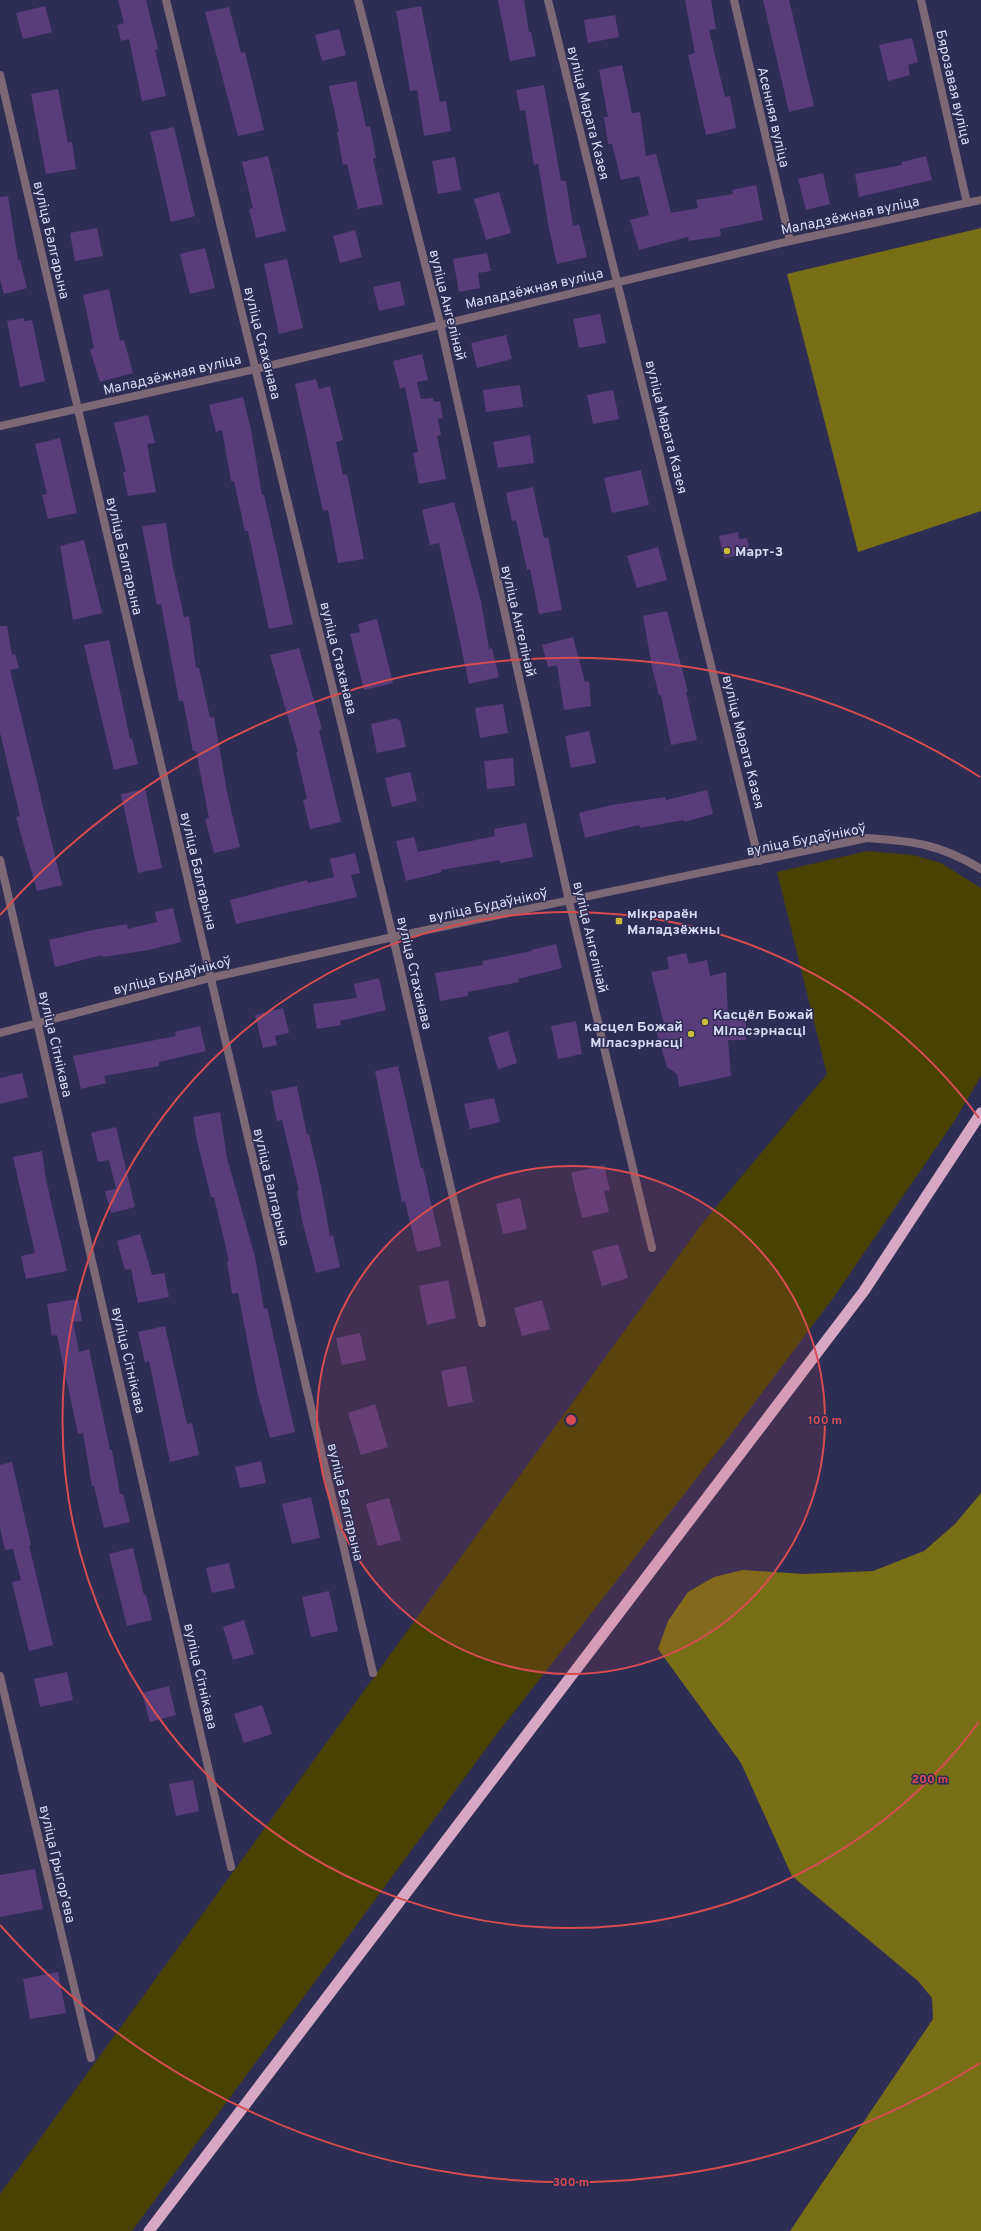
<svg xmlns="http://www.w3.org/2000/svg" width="981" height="2231" viewBox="0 0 981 2231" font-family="Overpass,sans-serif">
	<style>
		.green { fill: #494303 }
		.forest { fill: #786e15 }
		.building { fill: #593d7b }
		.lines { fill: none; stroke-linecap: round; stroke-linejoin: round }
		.minor { stroke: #7d6975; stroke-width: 8 }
		.trunk { stroke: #d6a8c3; stroke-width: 11 }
		.ring { fill: none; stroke: #d74c51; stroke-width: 2 }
		.poi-dot { fill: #c9ba3a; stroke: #2e2d54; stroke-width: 1.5 }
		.labels { text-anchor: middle; stroke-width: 3; stroke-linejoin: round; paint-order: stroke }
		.street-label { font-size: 14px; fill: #d9dbf4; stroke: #2e2d54 }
		.poi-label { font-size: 14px; font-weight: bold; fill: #d9dbf4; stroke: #2e2d54; text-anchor: start }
		.centre { fill: #d74c51; stroke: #2e2d54; stroke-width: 2 }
		.ring-label { font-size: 12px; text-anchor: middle; font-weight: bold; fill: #d74c51; stroke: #2e2d54; stroke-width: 3; stroke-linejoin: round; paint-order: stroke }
	</style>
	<rect width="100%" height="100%" fill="#2e2d54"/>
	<polygon class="green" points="867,851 913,855 941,863 981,888 981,1076 955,1120 836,1294 725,1442 496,1735 132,2231 0,2231 0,2194 701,1225 827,1074 777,872"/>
	<g class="forest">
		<polygon points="981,228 981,511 858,552 787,274"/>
		<polygon points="981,1493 981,2231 790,2231 933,2019 932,1998 918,1981 792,1876 741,1763 658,1649 668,1621 688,1592 714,1577 743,1570 804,1574 873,1571 924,1551 955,1524"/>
	</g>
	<g class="building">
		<polygon points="118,0 146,0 158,49 155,50 166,96 142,101 129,39 121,41 117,25 124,23"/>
		<polygon points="498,0 524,0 529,32 531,32 536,56 510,61"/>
		<polygon points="685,0 711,0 716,29 709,30 725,97 730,96 736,128 706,135 688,55 695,53"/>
		<polygon points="763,0 789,0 814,106 789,112"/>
		<polygon points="45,6 52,32 23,39 16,13"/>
		<polygon points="421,6 440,102 446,101 451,131 424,136 417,90 410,91 396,11"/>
		<polygon points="229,7 241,53 245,52 264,130 238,136 205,12"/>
		<polygon points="615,15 619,37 588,43 584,20"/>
		<polygon points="339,29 346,55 322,61 315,35"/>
		<polygon points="912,38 918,62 908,65 910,75 888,81 879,45"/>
		<polygon points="622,65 632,113 640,112 646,156 656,154 671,213 698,208 696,200 733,194 732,190 756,185 763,220 720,229 721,236 689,241 688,237 639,250 630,220 649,215 639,176 621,180 612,144 608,144 604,117 608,117 599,70"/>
		<polygon points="356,81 366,127 370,126 376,158 373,159 383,204 358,209 347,164 343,165 337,132 339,132 329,86"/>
		<polygon points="544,85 561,181 566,181 573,226 579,224 587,257 557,264 549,229 538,164 534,165 525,110 520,111 516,90"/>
		<polygon points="58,89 68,143 72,142 76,169 46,174 31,94"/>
		<polygon points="174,127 195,216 171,222 150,132"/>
		<polygon points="268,156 286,231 256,238 249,209 253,208 242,162"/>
		<polygon points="926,156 932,180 859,197 855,174 902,165 902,162"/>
		<polygon points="455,157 461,190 438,194 432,161"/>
		<polygon points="823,173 830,204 806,210 798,179"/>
		<polygon points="499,192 511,233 486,240 474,199"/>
		<polygon points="8,196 18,260 20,260 27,288 4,294 0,280 0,197"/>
		<polygon points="97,228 103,256 75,261 70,233"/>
		<polygon points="355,230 362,257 340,263 333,236"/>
		<polygon points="205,248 215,288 190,294 180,254"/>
		<polygon points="487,253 491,271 478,273 480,288 459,292 453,259"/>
		<polygon points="287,259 303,328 279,334 264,264"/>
		<polygon points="400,281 405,305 379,311 373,287"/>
		<polygon points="109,289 120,341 124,340 133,373 100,382 90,350 94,348 83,295"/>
		<polygon points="600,314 606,343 579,348 573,319"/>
		<polygon points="24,318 24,321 32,320 45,381 20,387 7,321"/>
		<polygon points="506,335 512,359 477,368 471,343"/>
		<polygon points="422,354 428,380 417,382 421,399 433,398 434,402 440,401 443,418 438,419 441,435 437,436 446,479 419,484 413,453 418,452 405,387 400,389 393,361"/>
		<polygon points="316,379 319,389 330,386 343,440 336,442 343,475 347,474 364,559 338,563 328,510 323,511 295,384"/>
		<polygon points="520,385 523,407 486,412 483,390"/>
		<polygon points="613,390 619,419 593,424 587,395"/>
		<polygon points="243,397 251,430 262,495 264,495 293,624 269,629 248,531 245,531 234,481 231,481 222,430 216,432 209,405"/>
		<polygon points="148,415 155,443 147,444 156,492 128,496 123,472 126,472 114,423"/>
		<polygon points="530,435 534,463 498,468 493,442"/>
		<polygon points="60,438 77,513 48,519 42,495 47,494 35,444"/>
		<polygon points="641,470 649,505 612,513 604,478"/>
		<polygon points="533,487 544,538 548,537 562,610 539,614 530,569 527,570 516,520 512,521 506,493"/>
		<polygon points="454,502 481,601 489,649 492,648 499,677 469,684 439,543 430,545 422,510"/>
		<polygon points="166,523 172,562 184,617 189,616 196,668 199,668 210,718 214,717 228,797 240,847 214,853 205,819 209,818 196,751 193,751 183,701 179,701 161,604 157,605 142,526"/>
		<polygon points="738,532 739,539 747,538 750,553 724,558 719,536"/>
		<polygon points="84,540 102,613 73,620 60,546"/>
		<polygon points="658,547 667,580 637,588 627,556"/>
		<polygon points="667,611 688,692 686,692 697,740 671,745 661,695 659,695 652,667 643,616"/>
		<polygon points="377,619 393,683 364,690 350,634 360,632 358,624"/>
		<polygon points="0,626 7,626 12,655 15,654 19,668 10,670 62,885 37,891 16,817 20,816 0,733"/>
		<polygon points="573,637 585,682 589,681 591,706 564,710 557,665 548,667 542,645"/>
		<polygon points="109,640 130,739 132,738 138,764 114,770 84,645"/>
		<polygon points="299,648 322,729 319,730 341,822 310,829 303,800 307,799 296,752 298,752 270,655"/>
		<polygon points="503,704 508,733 480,738 475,708"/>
		<polygon points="397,718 398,721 400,720 406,747 377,753 371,724"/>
		<polygon points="589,731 596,763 571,768 565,736"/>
		<polygon points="513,758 515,786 487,789 484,761"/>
		<polygon points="410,772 417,801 392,807 385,778"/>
		<polygon points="145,789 162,868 138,873 121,794"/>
		<polygon points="707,790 713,814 684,822 684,820 640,828 639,825 585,838 579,813 612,805 665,797 666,800"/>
		<polygon points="526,823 533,857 500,863 500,860 441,870 442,872 406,881 396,841 414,837 418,852 495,836 494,829"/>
		<polygon points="355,853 360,873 351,875 357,897 236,924 230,900 307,880 308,883 334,877 330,859"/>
		<polygon points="173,908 181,942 149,950 103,957 102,955 55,967 49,940 98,929 127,924 128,929 157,922 155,912"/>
		<polygon points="556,944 562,968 518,979 519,982 468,992 468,996 440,1001 435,973 483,965 482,961 532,951 531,950"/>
		<polygon points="686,953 689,964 707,960 710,976 726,972 728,1017 746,1016 746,1040 728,1040 731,1076 679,1087 677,1074 667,1067 656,1030 665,1028 651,972 669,969 667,957"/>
		<polygon points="379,978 386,1010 340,1021 341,1025 317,1029 313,1004 357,998 354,984"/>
		<polygon points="283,1008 289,1033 275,1036 277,1045 263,1048 255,1015"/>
		<polygon points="576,1021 582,1054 558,1059 551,1026"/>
		<polygon points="200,1026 206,1051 159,1062 159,1066 104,1076 106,1083 81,1089 73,1056 176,1036 175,1032"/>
		<polygon points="508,1031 517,1063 498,1069 488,1037"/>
		<polygon points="398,1066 421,1168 423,1168 441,1246 417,1252 405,1201 402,1202 375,1071"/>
		<polygon points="22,1073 28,1097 0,1104 0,1078"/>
		<polygon points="297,1086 307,1135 309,1134 321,1186 330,1236 333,1235 340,1267 316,1273 302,1220 297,1191 299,1191 282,1120 277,1121 271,1091"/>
		<polygon points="494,1098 500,1122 470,1129 464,1104"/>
		<polygon points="220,1112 227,1158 255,1257 264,1309 267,1308 295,1432 270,1438 257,1391 238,1293 232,1294 227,1261 229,1261 214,1197 211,1197 197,1141 193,1117"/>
		<polygon points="116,1127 135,1207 111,1213 105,1191 116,1189 109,1160 98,1162 91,1133"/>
		<polygon points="42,1151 46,1180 67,1271 26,1279 21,1256 35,1253 13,1157"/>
		<polygon points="604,1165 610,1190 604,1191 609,1212 582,1218 571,1173"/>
		<polygon points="520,1198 527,1229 503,1234 496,1204"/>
		<polygon points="140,1234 152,1275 164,1273 169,1297 138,1303 131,1269 125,1270 117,1241"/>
		<polygon points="618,1244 628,1278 602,1286 592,1251"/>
		<polygon points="448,1280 456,1318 427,1325 419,1286"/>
		<polygon points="78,1299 82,1321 73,1322 79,1352 89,1349 110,1450 112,1450 120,1494 123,1494 130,1522 104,1528 94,1486 92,1486 83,1433 78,1434 57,1335 52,1336 47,1304"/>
		<polygon points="542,1300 550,1329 522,1336 514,1308"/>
		<polygon points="165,1326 187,1424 192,1423 199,1455 170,1462 149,1361 145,1362 138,1332"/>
		<polygon points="360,1333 366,1360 342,1365 336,1338"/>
		<polygon points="466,1366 473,1402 448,1407 441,1371"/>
		<polygon points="375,1404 388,1447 361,1455 348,1413"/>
		<polygon points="261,1461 266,1483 240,1488 235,1467"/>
		<polygon points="12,1462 31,1545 29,1545 53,1645 29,1651 12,1582 21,1580 13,1549 5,1550 0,1528 0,1465"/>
		<polygon points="311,1497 320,1538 292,1544 282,1504"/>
		<polygon points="389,1498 401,1540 378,1546 366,1504"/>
		<polygon points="133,1548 144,1595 146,1595 152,1620 127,1626 109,1554"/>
		<polygon points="229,1563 235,1588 212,1593 206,1568"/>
		<polygon points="329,1591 338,1631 311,1637 302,1597"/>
		<polygon points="244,1620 254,1654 233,1660 223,1627"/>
		<polygon points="67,1672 73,1700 40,1707 34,1679"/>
		<polygon points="169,1686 176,1715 150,1722 142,1693"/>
		<polygon points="262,1705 272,1734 244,1743 234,1714"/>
		<polygon points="193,1780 199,1811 176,1816 169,1784"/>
		<polygon points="35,1869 43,1909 0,1917 0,1875"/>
		<polygon points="58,1972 66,2013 30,2019 23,1979"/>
	</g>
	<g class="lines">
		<g class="minor">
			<polyline points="166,0 393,937 482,1323"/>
			<polyline points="358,0 440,323 569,901 652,1248"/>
			<polyline points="548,0 759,861"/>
			<polyline points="734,0 790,241"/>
			<polyline points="921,0 967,203"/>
			<polyline points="0,75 373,1673"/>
			<polyline points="0,426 256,369 790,241 981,200"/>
			<polyline points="0,860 231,1867"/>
			<path d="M 0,1033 L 210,978 L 393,937 L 867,838 C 913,841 940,844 981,869"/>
			<polyline points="0,1676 91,2058"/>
		</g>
		<polyline class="trunk" points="149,2231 864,1291 981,1113"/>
	</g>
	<circle cx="571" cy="1420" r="254" fill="#d74c51" fill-opacity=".12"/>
	<g class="ring">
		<circle cx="571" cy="1420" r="254"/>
		<path d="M979 1722A508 508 0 1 1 979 1118"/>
		<path d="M980 2063A762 762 0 0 1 0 1925M0 915A762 762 0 0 1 980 777"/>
	</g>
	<g class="poi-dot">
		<circle cx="727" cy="551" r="4"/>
		<rect x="615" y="917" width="8" height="8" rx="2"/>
		<circle cx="705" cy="1022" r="4"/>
		<circle cx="691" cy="1034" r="4"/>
	</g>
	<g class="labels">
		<g class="street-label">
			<text transform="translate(954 87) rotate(77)" y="5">Бярозавая вуліца</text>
			<text transform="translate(589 113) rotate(76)" y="5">вуліца Марата Казея</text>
			<text transform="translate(774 117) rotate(77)" y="5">Асенняя вуліца</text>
			<text transform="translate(850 215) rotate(-12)" y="5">Маладзёжная вуліца</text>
			<text transform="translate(52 240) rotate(77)" y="5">вуліца Балгарына</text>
			<text transform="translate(534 288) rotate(-13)" y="5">Маладзёжная вуліца</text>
			<text transform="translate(448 305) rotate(76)" y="5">вуліца Ангелінай</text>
			<text transform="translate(263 343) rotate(76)" y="5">вуліца Стаханава</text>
			<text transform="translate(172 374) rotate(-13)" y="5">Маладзёжная вуліца</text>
			<text transform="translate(667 427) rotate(76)" y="5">вуліца Марата Казея</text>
			<text transform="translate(125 556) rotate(77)" y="5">вуліца Балгарына</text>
			<text transform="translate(519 621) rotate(77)" y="5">вуліца Ангелінай</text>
			<text transform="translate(339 658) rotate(76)" y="5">вуліца Стаханава</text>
			<text transform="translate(744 742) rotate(76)" y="5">вуліца Марата Казея</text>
			<text transform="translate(806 839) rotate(-11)" y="5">вуліца Будаўнікоў</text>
			<text transform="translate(199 871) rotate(77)" y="5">вуліца Балгарына</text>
			<text transform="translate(488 905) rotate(-12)" y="5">вуліца Будаўнікоў</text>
			<text transform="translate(591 937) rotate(77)" y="5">вуліца Ангелінай</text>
			<text transform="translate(415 973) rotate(77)" y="5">вуліца Стаханава</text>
			<text transform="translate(172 975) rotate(-14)" y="5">вуліца Будаўнікоў</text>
			<text transform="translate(56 1044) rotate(77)" y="5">вуліца Сітнікава</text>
			<text transform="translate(272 1187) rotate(77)" y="5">вуліца Балгарына</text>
			<text transform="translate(129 1360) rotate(77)" y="5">вуліца Сітнікава</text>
			<text transform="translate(346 1502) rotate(77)" y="5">вуліца Балгарына</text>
			<text transform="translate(201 1676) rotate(77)" y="5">вуліца Сітнікава</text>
			<text transform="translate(58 1864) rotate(77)" y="5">вуліца Грыгорʼева</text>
		</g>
		<g class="poi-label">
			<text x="735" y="556">Март-3</text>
			<text x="627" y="918">мікрараён<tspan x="627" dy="16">Маладзёжны</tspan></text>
			<text x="713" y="1019">Касцёл Божай<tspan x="713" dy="16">Міласэрнасці</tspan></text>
			<text x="683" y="1031" text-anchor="end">касцел Божай<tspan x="683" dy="16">Міласэрнасці</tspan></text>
		</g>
	</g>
	<circle cx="571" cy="1420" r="6" class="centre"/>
	<g class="ring-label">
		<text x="825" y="1424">100 m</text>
		<text x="930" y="1783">200 m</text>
		<text x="571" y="2186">300 m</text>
	</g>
</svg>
